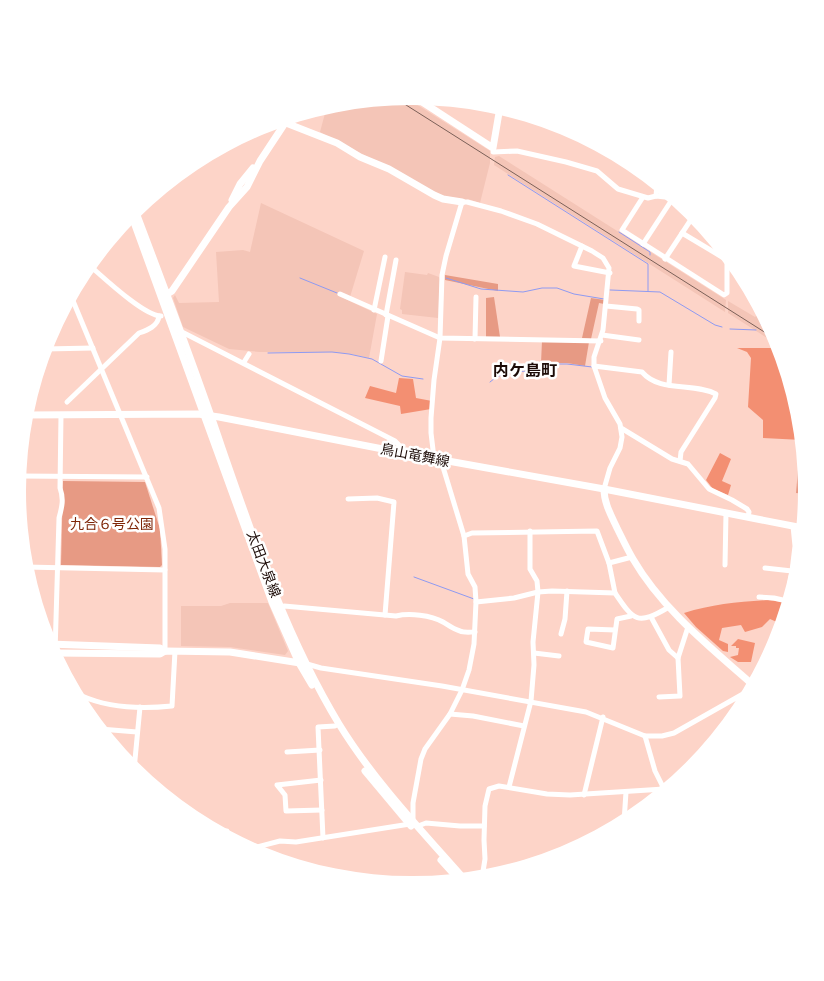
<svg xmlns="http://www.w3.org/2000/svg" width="824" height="981" viewBox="0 0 824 981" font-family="Barlow,'Noto Sans JP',sans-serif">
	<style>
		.built { fill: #f4c5b7 }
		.green { fill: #e79a84 }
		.forest { fill: #f38f72 }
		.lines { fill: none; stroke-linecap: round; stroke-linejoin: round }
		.stream { stroke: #8e9af2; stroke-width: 1 }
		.street { stroke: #fff; stroke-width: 5 }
		.secondary { stroke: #fff; stroke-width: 7 }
		.rail { stroke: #7b6058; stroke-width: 1 }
		.labels { text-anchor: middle; stroke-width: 5; stroke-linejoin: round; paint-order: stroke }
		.street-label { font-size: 14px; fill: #1c0b07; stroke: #fff }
		.park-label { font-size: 14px; fill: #7f2709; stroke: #fff }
		.quarter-label { font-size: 16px; font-weight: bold; fill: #1c0b07; stroke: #fff }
	</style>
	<rect width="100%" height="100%" fill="#fdd4c8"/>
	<g class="built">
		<polygon points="405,97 490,151 490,163 480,203 468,199 466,201 441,195 320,132 327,106 335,104"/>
		<polygon points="499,156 726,300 725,312 494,165 495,157"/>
		<polygon points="261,203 364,251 350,297 338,292 337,295 377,314 369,358 351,354 329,352 260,352 229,349 183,327 173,298 175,295 179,303 219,302 216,252 243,250 250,252"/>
		<polygon points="405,272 427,275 428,273 439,277 440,279 438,318 402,314 402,310 400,309"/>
		<polygon points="728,301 755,317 757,315 767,322 778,345 728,313"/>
		<polygon points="230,603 268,603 288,651 285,655 230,647 181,646 181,606 221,606"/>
	</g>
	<g class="green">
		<polygon points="445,275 498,284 498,291 445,280"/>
		<polygon points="494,297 500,337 486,337 486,298"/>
		<polygon points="591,298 605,300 604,304 599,303 591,339 582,338"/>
		<polygon points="542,341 589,342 585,366 567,363 541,363"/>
		<polygon points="799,458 803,458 806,494 796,493"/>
		<polygon points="63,481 145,482 160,529 162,565 160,567 61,565"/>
	</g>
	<g class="forest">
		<polygon points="737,348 779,348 799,414 802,440 763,438 763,420 748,407 751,358 747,352"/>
		<polygon points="399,378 413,379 416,398 432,401 431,409 401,414 400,406 365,398 370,386 396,393"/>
		<polygon points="720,453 731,459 722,481 731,485 728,495 713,489 706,480"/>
		<path d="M 768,600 L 788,603 L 780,631 L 779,623 L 770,619 L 762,627 L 745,632 L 741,625 L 722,628 L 719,640 L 728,644 L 728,652 L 723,651 L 696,627 L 684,613 C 712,604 739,602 768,600 Z"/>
		<polygon points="738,639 755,643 751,662 738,662 730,657 738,655 739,648 736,648 736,646 731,646"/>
	</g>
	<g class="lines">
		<g class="stream">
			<polyline points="508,175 648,264 648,291"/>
			<polyline points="619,232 650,252 650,255"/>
			<polyline points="300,278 337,293"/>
			<polyline points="446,278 481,289 523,292 542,288 557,288 574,294 604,299"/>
			<polyline points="610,290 660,292 715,325 722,327"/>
			<polyline points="761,324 765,322 770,327"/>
			<polyline points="730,329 756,330"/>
			<polyline points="268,353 332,352 349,354 372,359 402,376 423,379"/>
			<path d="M 490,382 C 501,372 513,372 527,371 L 533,364 L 567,364 L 592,367"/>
			<polyline points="414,577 474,599"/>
		</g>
		<g class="street">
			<polyline points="493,152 517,151 566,162 597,171 618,189 648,198 656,196 674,198"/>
			<polyline points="656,196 657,184"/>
			<polyline points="643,197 622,230 724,295 727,293 727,256"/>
			<polyline points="682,233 722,257 729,259"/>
			<polyline points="643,244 673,198"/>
			<polyline points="582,246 574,266 610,273"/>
			<polyline points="665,259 694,215"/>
			<path d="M 89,265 C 103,277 144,316 161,316"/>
			<polyline points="340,294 440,338 601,341"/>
			<polyline points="71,296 159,508 165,549 165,651"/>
			<polyline points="606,306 637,309 639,310 639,321"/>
			<polyline points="374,310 385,257"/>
			<polyline points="386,315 396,260"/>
			<polyline points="180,331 395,441 399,445 398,452"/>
			<polyline points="602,335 639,340"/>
			<polyline points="475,339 476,297"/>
			<polyline points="45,349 93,348"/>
			<polyline points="381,361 388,316"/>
			<polyline points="244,362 249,354"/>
			<path d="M 594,366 L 642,372 C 660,393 693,382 716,394 L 715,398 L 681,452 L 680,461"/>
			<polyline points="669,385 671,352"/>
			<path d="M 67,402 L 139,333 C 148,330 158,326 159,316"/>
			<polyline points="621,428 672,459 688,464 709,489 732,500 747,509 749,512 748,517"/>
			<polyline points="434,458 431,433 431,418 434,380 440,338 442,275 446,256 462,202 467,202 501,211 537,224 592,251 603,258 609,268 603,330 594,357 594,366 605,398 620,424 622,437 620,448 610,468 604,489"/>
			<polyline points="19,476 147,477"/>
			<polyline points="348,499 377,498 394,502 385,615"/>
			<polyline points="464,536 472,533 597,531 609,563 632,557"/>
			<polyline points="609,563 615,593"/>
			<polyline points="725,565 726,513"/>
			<polyline points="25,567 165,570"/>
			<polyline points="765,568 792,571 795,546 793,526"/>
			<polyline points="759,597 774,598 787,601 792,571"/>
			<path d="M 476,602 L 514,598 L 538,592 L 552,591 L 615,593 C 634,621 637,626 669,607"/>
			<path d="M 278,608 L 284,606 L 396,616 C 409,613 431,615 443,622 C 448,625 453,629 460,631 C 464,633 470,632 475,632"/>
			<polyline points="651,617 669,650 678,658 688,627"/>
			<polyline points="615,630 588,629 586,642 613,648 617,619 631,616"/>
			<polyline points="561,634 565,619 567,591"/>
			<path d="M 55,653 L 59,518 C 62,507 64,499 60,488 L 61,415"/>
			<polyline points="534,653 559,656"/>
			<polyline points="307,664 321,668 442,686 586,712 645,736 662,736 674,733 750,690"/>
			<polyline points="659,697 680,696 678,658"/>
			<path d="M 79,700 L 82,696 C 109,708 143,709 172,706 L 175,651"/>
			<polyline points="450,714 473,716 524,726"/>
			<polyline points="100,729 137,732"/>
			<polyline points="645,736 655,771 664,789"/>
			<polyline points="287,752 320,750"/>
			<polyline points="124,759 134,760"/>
			<polyline points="134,770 140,707"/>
			<polyline points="321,780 277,785 285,795 286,811 322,810"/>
			<polyline points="509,787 531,701 534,665 533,642 538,592 537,581 530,569 530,531"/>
			<polyline points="584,795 603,717"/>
			<polyline points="187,814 187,810"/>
			<polyline points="413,821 413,803 421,759 425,749 450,714 462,690 469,670 474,644 476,602 475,587 468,574 464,536 443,467 443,460"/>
			<polyline points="624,822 626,792"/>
			<polyline points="418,826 426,823 460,826 484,826"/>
			<polyline points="217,831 227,831 228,838"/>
			<polyline points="323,838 318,727 335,726"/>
			<polyline points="249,849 280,841 296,842 410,824"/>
			<polyline points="482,878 485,859 484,840 485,806 489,789 499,786 547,794 570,795 664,789"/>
		</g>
		<g class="secondary">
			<polyline points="413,96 493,148 500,107"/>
			<polyline points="286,123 337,143 360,157 389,169 434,195 443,199 462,202"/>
			<polyline points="232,200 240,184 253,168"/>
			<path d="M 135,210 C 165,289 195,368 222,448 C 255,543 287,638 339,724 C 374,781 421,830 465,880"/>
			<polyline points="131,214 272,602 299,663 312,685"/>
			<polyline points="164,296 172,291 229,207 247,187 260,161 289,117"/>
			<polyline points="25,415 198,414 219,417 398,452 604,489 803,528"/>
			<path d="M 604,489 C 604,503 611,515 617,528 C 622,538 627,549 633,559 C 662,609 710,647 753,685"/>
			<polyline points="49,644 160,648 165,651"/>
			<polyline points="54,653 160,654 165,651 230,652 300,663"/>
			<polyline points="365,771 411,826"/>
			<polyline points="441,860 459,880"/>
		</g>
		<polyline class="rail" points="395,98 777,340"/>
	</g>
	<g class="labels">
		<g class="street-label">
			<text transform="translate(415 455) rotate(11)" y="5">鳥山竜舞線</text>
			<text transform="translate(264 564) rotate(69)" y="5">太田大泉線</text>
		</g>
		<g class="park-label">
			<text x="112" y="529">九合６号公園</text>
		</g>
		<g class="quarter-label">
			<text x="525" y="376">内ケ島町</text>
		</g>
	</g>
	<path d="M0 0H824V981H0ZM411 105H413A385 385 0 0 1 798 490V491A385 385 0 0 1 413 876H411A385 385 0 0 1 26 491V490A385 385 0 0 1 411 105Z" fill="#fff" fill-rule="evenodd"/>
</svg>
